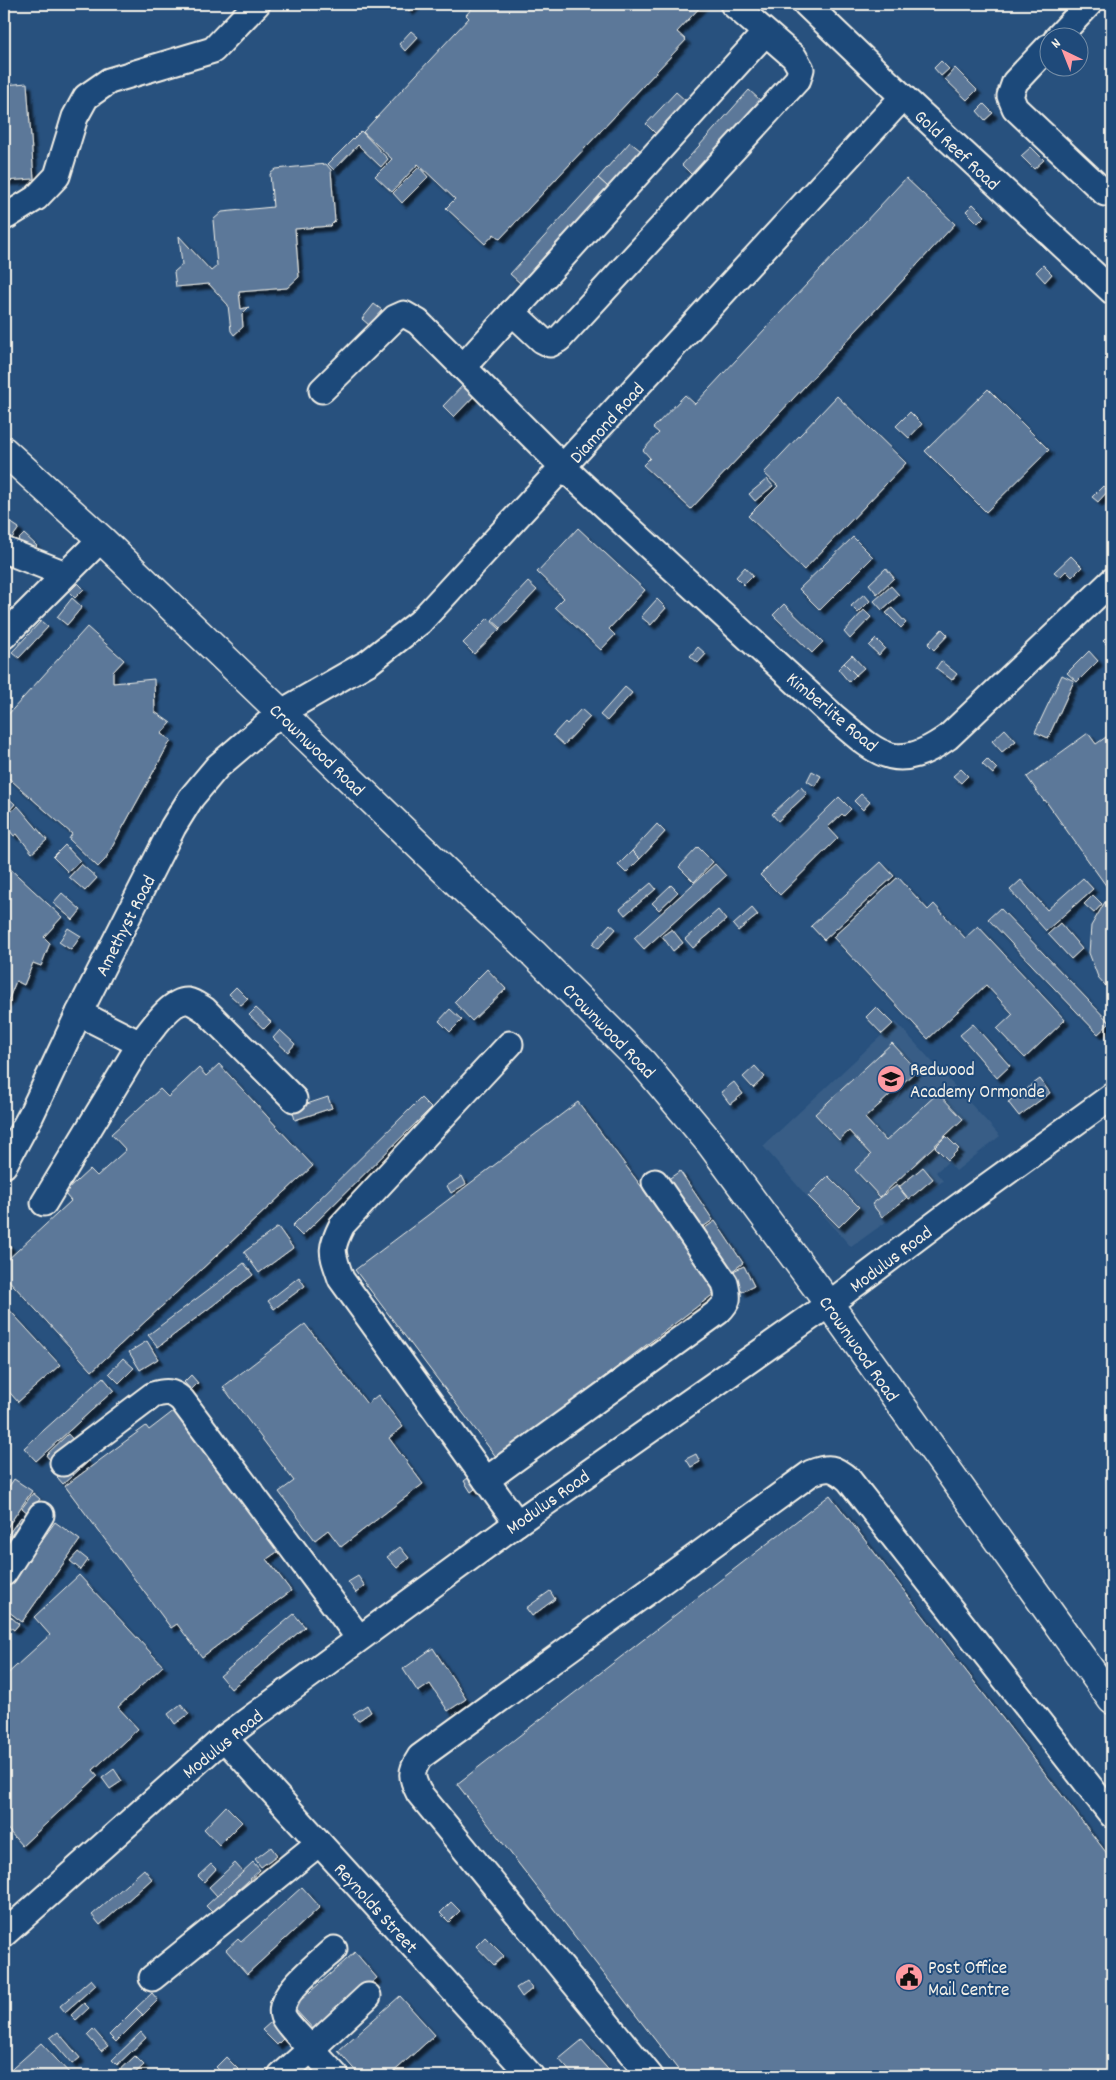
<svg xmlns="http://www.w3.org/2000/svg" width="1116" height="2080" viewBox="0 0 1116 2080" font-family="Dekko,sans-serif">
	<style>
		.built { fill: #375d86 }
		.building { fill: #5b7899; stroke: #f4f1e8; filter: url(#shadow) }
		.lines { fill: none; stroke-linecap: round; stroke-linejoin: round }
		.minor-casing { stroke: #f4f1e8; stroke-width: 29 }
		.major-casing { stroke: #f4f1e8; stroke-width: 31 }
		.minor { stroke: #1f4a7a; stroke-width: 25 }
		.major { stroke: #1f4a7a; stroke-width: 28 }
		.labels { text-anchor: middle; stroke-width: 4; stroke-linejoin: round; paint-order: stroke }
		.street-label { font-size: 19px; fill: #f4f1e8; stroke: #1f4a7a }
		.poi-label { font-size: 19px; fill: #f4f1e8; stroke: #1f4a7a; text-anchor: start }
	</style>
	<defs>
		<filter id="shadow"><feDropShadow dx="4.5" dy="4.5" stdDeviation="1" flood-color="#0009"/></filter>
	</defs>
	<rect width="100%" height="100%" fill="#28517e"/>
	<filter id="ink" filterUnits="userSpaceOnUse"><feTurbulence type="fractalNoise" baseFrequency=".02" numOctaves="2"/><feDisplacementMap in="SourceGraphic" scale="10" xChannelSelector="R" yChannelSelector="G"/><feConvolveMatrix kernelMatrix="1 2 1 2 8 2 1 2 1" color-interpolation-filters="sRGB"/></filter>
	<g filter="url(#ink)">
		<polygon class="built" points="896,1022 1000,1136 956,1171 948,1162 936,1172 943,1181 851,1247 763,1146"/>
		<g class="building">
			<polygon points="402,4 416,4 409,11"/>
			<polygon points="476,4 703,4 677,32 686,40 500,239 494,234 485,244 446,208 455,199 418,164 392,192 375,176 392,159 363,132 469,18 466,15"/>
			<polygon points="411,31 418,37 405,51 399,44"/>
			<polygon points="941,61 949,69 941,76 934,68"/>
			<polygon points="955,68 977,90 967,100 945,79"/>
			<polygon points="27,83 34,179 4,181 4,85"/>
			<polygon points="749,90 760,100 692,175 682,165"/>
			<polygon points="676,92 686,101 656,134 646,124"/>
			<polygon points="984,104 993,113 985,120 977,111"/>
			<polygon points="361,131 388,159 381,167 358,145 334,170 328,164"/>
			<polygon points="630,142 641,151 608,187 598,178"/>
			<polygon points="1031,147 1044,160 1034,169 1021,156"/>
			<polygon points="326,164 331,170 335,221 330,226 295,229 299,277 287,288 239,292 241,309 249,307 242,314 243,327 234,335 231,331 228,305 209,284 176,287 174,272 182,265 179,236 211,271 217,266 213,220 222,212 273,207 270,174 276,169"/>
			<polygon points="419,167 428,177 402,203 393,193"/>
			<polygon points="598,178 608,187 520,283 510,274"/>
			<polygon points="906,178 955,224 691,509 643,465 650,458 643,450 659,433 653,428 685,395 695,404"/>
			<polygon points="973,204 985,216 978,223 966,211"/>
			<polygon points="1043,265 1052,274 1045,282 1036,272"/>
			<polygon points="374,304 382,310 369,325 362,319"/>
			<polygon points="466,382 477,393 454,417 443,406"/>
			<polygon points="988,389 1049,450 986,512 925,451"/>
			<polygon points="837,396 906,463 804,570 748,516 778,486 764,473"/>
			<polygon points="910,412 922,424 909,438 896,426"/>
			<polygon points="767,479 773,486 755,501 749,494"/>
			<polygon points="1103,486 1108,491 1098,502 1092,497"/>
			<polygon points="4,518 19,528 10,541 4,537"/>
			<polygon points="578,528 645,590 609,629 615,635 601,650 555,607 564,598 537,572"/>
			<polygon points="24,534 37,546 26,557 13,545"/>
			<polygon points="853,537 873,557 820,610 799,589"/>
			<polygon points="1071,556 1082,567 1072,577 1066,571 1060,577 1054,572"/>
			<polygon points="745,567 753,576 744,585 736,577"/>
			<polygon points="886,568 894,578 877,594 869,584"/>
			<polygon points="528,582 537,590 501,628 492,620"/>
			<polygon points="78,583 84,589 75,598 69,592"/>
			<polygon points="891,586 899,595 882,610 874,601"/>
			<polygon points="864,594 870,601 858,613 851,606"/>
			<polygon points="72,598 82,607 67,625 57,617"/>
			<polygon points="657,599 666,608 651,625 641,617"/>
			<polygon points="784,604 823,642 812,653 773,615"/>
			<polygon points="892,608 906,623 901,628 886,613"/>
			<polygon points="864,610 871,617 850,639 844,632"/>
			<polygon points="488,618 500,629 474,654 463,643"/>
			<polygon points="41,621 48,627 19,658 12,652"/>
			<polygon points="87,627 124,660 113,672 113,683 154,679 155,712 171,723 161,734 171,740 105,860 98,867 69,839 72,834 4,774 4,754 7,750 4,747 4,719"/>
			<polygon points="942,629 948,635 934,650 928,644"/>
			<polygon points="1112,632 1112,650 1103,641"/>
			<polygon points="876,639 885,648 879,655 869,646"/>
			<polygon points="698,647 706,654 698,663 690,656"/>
			<polygon points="1089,651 1098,661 1077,682 1067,673"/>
			<polygon points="852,655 864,668 856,675 844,663"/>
			<polygon points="941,661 957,674 952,680 936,668"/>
			<polygon points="844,663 856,675 849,682 838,669"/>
			<polygon points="1062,675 1074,681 1048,738 1035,732"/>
			<polygon points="625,687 632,693 607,721 600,715"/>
			<polygon points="581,709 590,717 564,745 553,735 565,722 567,724"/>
			<polygon points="1005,729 1016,741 1002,752 992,741"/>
			<polygon points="1088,733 1096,744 1112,733 1112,894 1045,800 1044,801 1027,777"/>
			<polygon points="987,759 997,769 993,774 982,764"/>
			<polygon points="961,769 968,776 961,783 953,776"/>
			<polygon points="812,771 821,776 815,786 807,781"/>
			<polygon points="801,787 807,794 778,821 772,814"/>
			<polygon points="4,794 15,804 4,817"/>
			<polygon points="861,794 870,802 863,810 854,801"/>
			<polygon points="839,797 851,809 844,816 842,814 828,827 838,838 780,895 760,875"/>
			<polygon points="18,806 47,840 32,853 17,834 14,836 4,824 4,817"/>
			<polygon points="657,824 665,832 640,859 632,851"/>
			<polygon points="65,845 80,861 68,872 53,857"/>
			<polygon points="698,847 713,862 694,882 679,867"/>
			<polygon points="632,851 640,859 626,873 618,865"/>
			<polygon points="881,862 894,876 824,940 811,926"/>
			<polygon points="4,863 62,917 44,937 50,943 41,966 33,963 24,985 16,981 8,1001 4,1005"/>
			<polygon points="81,864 97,878 85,891 69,877"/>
			<polygon points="715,864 726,876 644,949 634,938"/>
			<polygon points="898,877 928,910 934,904 965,938 978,926 1065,1020 1025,1058 997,1029 1013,1014 986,985 928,1039 833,937"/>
			<polygon points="1083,878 1093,889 1046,931 1010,890 1021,880 1047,910"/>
			<polygon points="651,883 656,889 625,915 620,909"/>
			<polygon points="671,885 678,892 659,910 652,903"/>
			<polygon points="62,893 81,910 73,920 53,903"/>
			<polygon points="1093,895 1102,904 1094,913 1084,904"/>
			<polygon points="1105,902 1112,912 1112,993 1098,977 1089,953 1091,926"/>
			<polygon points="752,908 758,915 738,931 733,925"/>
			<polygon points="1000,908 1110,1023 1098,1034 988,919"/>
			<polygon points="718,910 726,920 693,948 685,939"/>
			<polygon points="1060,923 1082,949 1071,959 1048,934"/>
			<polygon points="610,924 616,929 598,949 592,944"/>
			<polygon points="68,928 81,936 71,950 59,942"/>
			<polygon points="672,929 683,943 673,951 662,936"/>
			<polygon points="487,969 506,989 472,1021 454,1002"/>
			<polygon points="236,987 248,999 241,1005 229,994"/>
			<polygon points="876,1007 893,1024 882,1034 866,1017"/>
			<polygon points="256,1008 271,1022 264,1029 249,1015"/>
			<polygon points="450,1009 462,1020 450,1032 439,1021"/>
			<polygon points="973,1024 1010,1066 997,1078 960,1035"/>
			<polygon points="280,1030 295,1044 288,1052 273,1038"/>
			<polygon points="892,1043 917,1070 865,1118 886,1141 938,1093 963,1119 880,1197 855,1170 871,1155 849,1131 839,1140 815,1114"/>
			<polygon points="219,1064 313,1166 92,1371 4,1275 4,1263 71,1201 64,1193 90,1169 97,1176 126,1150 111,1134 160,1089 168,1097 199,1068 206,1076"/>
			<polygon points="755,1066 765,1077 753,1088 743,1077"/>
			<polygon points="1040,1079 1050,1093 1019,1116 1008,1102"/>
			<polygon points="734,1082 743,1094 730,1104 721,1092"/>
			<polygon points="328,1097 332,1108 295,1120 292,1109"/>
			<polygon points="421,1098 431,1108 302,1236 292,1226"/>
			<polygon points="578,1102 719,1290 497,1458 355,1270"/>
			<polygon points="946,1136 959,1149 948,1160 935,1147"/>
			<polygon points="923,1167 933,1179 909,1199 899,1187"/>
			<polygon points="680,1171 713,1220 700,1229 667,1180"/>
			<polygon points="462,1176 466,1184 451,1193 447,1186"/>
			<polygon points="828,1176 859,1207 839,1227 808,1196"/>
			<polygon points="897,1185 907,1198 882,1217 872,1204"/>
			<polygon points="715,1221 743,1263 731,1272 702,1230"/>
			<polygon points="278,1227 293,1248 259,1273 244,1252"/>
			<polygon points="4,1240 11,1247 4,1253"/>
			<polygon points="244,1263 253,1275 158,1347 148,1335"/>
			<polygon points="744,1266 754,1286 742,1292 731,1272"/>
			<polygon points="299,1277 305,1286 274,1309 268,1301"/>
			<polygon points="4,1304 60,1365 18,1402 4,1386"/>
			<polygon points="305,1324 367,1404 378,1395 403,1427 389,1438 423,1484 341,1547 328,1530 315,1540 279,1492 294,1481 223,1387"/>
			<polygon points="147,1341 158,1359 140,1370 129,1352"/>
			<polygon points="123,1358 134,1368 119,1383 109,1373"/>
			<polygon points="191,1375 198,1383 191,1390 184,1382"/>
			<polygon points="103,1377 114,1390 36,1461 24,1448"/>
			<polygon points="175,1410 280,1550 267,1559 291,1591 202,1657 177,1624 171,1628 65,1486 146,1426 149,1430"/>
			<polygon points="68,1434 76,1443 53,1464 46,1455"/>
			<polygon points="696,1454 700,1462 691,1467 686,1459"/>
			<polygon points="82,1455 88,1462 63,1484 57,1477"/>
			<polygon points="472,1475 479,1486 471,1492 464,1481"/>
			<polygon points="14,1479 32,1491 4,1532 4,1494"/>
			<polygon points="33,1493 40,1499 29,1514 22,1508"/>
			<polygon points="830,1495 1112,1860 1112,2076 683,2076 457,1784"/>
			<polygon points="21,1517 28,1523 10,1547 4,1540"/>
			<polygon points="55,1522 80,1540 22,1622 4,1608 4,1593"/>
			<polygon points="400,1547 409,1558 397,1568 387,1557"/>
			<polygon points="78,1552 88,1560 81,1570 70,1561"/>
			<polygon points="79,1575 163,1666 118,1707 138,1729 93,1770 98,1776 22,1846 4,1825 4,1677 50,1635 34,1617"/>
			<polygon points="358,1576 365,1586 356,1593 348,1582"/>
			<polygon points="550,1591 555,1599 532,1616 526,1608"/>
			<polygon points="4,1611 19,1624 14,1630 4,1622"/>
			<polygon points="294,1614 305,1627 231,1689 220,1676"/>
			<polygon points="433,1648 466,1699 448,1711 430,1684 418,1692 403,1669"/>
			<polygon points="181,1704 189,1714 175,1724 168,1714"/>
			<polygon points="367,1705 371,1712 358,1721 353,1714"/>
			<polygon points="114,1769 122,1781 110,1789 102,1778"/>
			<polygon points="226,1806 242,1822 219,1845 204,1829"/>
			<polygon points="271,1847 277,1855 261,1867 255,1859"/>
			<polygon points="253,1862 260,1870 213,1913 206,1906"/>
			<polygon points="235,1863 243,1872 217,1896 209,1887"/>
			<polygon points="211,1864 216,1869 204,1882 198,1876"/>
			<polygon points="144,1869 152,1879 100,1925 92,1915"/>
			<polygon points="302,1887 320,1907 247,1974 226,1950 238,1939 241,1942"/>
			<polygon points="451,1902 460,1911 449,1922 440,1913"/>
			<polygon points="485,1937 504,1956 494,1965 476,1946"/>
			<polygon points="355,1952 377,1978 316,2032 293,2007"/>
			<polygon points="91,1979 96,1985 65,2012 60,2006"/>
			<polygon points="527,1981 532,1989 522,1997 516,1988"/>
			<polygon points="152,1993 158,2000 143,2015 136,2008"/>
			<polygon points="400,1996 435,2035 389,2076 360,2076 338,2051"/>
			<polygon points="84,2003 89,2008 76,2020 71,2015"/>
			<polygon points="136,2008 143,2015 116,2042 109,2035"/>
			<polygon points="271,2022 285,2037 277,2045 262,2030"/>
			<polygon points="93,2029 108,2046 101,2051 87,2035"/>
			<polygon points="58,2032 80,2058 72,2064 50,2038"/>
			<polygon points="141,2032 146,2038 117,2065 112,2060"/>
			<polygon points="582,2040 614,2076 574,2076 559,2059"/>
			<polygon points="41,2043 72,2076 4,2076"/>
			<polygon points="135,2056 144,2065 132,2076 114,2076"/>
			<polygon points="226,2057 241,2072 237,2076 225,2076 216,2067"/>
		</g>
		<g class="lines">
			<defs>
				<g id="minor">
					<polyline points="806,4 903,97 1112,291"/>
					<polyline points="1057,38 1089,4"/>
					<polyline points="1048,47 1015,82 1010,96 1015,108 1105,193"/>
					<polyline points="7,216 36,198 57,176 75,117 86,97 109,81 213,50 257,4"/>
					<polyline points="512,312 542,340 550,344 559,339 798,79 801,69 794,57 733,4"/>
					<polyline points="463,367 765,33"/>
					<path d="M 322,390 L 395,318 L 404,314 L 418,322 L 564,468 L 832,715 C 876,752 894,776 948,737 L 1112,581"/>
					<polyline points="4,550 65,574"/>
					<polyline points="4,636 101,539"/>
					<path d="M 79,1013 L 140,1044 C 150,1032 171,999 188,1001 C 194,1002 200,1007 205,1010 L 294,1099"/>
					<path d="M 510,1044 L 342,1225 C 329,1251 332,1252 341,1279 L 517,1523"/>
					<polyline points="4,1165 31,1115 79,1013 173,827 191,798 217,767 280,713 369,662 420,622 903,97"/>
					<polyline points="44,1203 140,1044"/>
					<path d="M 63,1463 L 153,1395 C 166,1391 172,1391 182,1400 L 359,1638"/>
					<path d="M 486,1480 L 718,1312 C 729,1301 729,1299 725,1283 L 655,1182"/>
					<polyline points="4,1573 41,1515"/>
					<polyline points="224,1738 531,2076"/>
					<polyline points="4,1934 224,1738 517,1523 829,1304 950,1213 1112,1096"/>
					<path d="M 334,1949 C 320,1962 276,1995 283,2016 C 286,2024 304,2041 311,2049 L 368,1996"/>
					<polyline points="152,1978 319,1843"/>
					<polyline points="281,2076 311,2049 336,2076"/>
					<path d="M 650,2076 L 419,1793 C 411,1777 410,1772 420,1757 L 811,1473 C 829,1466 834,1467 849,1480 L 1112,1815"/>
				</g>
				<polyline id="major" points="4,451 101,539 464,889 533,953 643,1063 710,1143 829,1304 1112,1700"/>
			</defs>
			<use href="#minor" class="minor-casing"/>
			<use href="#major" class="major-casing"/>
			<use href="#minor" class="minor"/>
			<use href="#major" class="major"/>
		</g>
	</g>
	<defs>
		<symbol id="school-disc" viewBox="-11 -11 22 22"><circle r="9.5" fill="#ff9aa2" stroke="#1f4a7a"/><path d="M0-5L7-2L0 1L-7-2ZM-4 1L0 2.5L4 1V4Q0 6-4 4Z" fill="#111"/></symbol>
		<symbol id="civic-disc" viewBox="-11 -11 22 22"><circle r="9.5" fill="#ff9aa2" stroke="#1f4a7a"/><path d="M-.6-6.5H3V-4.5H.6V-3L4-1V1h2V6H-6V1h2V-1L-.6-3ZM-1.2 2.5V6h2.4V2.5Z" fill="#111"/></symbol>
	</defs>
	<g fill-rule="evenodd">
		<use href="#school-disc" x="875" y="1063" width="32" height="32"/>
		<use href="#civic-disc" x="893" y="1961" width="32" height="32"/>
	</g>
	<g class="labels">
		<g class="street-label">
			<text transform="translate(958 149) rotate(43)" y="7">Gold Reef Road</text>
			<text transform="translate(606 422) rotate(-48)" y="7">Diamond Road</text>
			<text transform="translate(833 711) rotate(40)" y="7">Kimberlite Road</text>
			<text transform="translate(318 749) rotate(44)" y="7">Crownwood Road</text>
			<text transform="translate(124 925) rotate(-63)" y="7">Amethyst Road</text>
			<text transform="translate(610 1030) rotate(46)" y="7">Crownwood Road</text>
			<text transform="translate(890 1258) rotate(-37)" y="7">Modulus Road</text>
			<text transform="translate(860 1348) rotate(55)" y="7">Crownwood Road</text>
			<text transform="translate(547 1501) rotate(-35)" y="7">Modulus Road</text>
			<text transform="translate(222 1743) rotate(-39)" y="7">Modulus Road</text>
			<text transform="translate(377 1907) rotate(48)" y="7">Reynolds Street</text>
		</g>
		<g class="poi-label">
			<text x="910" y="1075">Redwood<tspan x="910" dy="22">Academy Ormonde</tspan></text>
			<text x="928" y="1973">Post Office<tspan x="928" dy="22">Mail Centre</tspan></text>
		</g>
	</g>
	<rect width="1116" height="2080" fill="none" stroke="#1f4a7a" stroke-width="20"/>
	<rect x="10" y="10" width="1096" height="2060" fill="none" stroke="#f4f1e8" stroke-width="2" filter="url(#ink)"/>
	<g transform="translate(1064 52) rotate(317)"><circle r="24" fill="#1f4a7a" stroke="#748da6"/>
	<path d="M0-4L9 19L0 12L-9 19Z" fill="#ff9aa2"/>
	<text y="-8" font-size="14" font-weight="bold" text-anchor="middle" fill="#f4f1e8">N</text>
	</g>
</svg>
